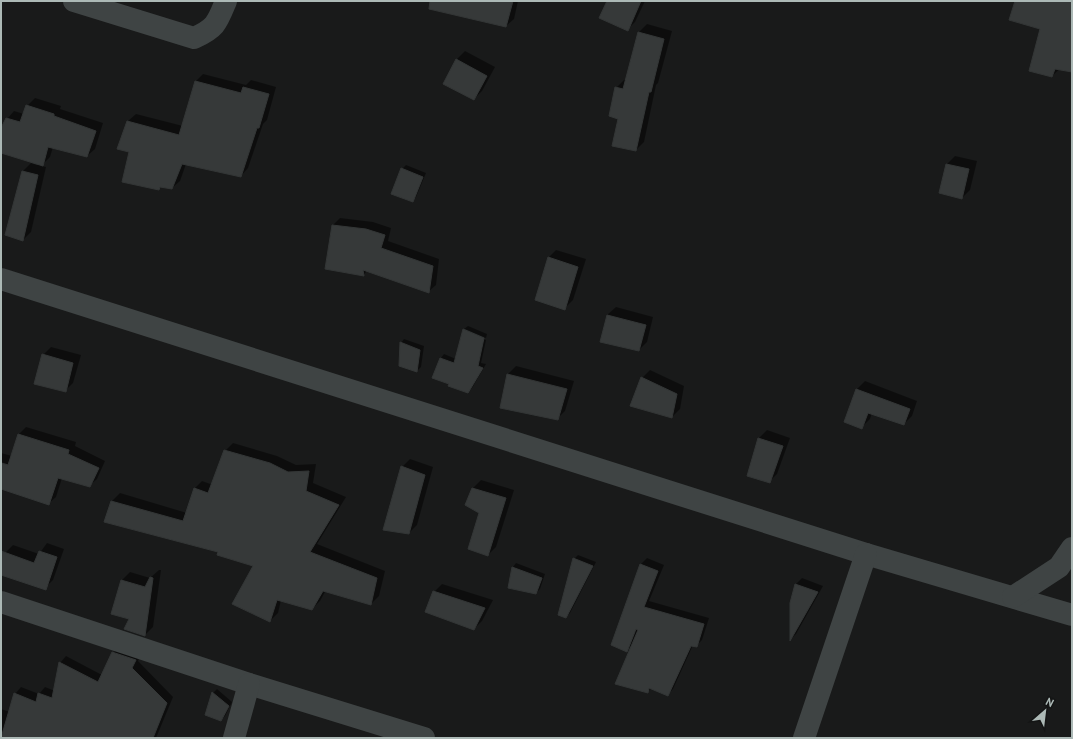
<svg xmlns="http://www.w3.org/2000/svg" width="1073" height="739" viewBox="0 0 1073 739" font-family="'PT Sans',sans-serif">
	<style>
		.shadow { fill: #0007 }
		.building { fill: #363939; stroke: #333636 }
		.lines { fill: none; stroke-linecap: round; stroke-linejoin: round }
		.street { stroke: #3f4444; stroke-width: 22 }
	</style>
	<rect width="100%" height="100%" fill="#191a1a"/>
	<g class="shadow">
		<polygon points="436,1 518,1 514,19 506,26"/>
		<polygon points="608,1 645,1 635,22 627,30"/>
		<polygon points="1016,1 1072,1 1072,35 1064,65 1052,76 1042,28"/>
		<polygon points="647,24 672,31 658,83 656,85 644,142 636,150 619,118 616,88 624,80 627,80 639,32"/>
		<polygon points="465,51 495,67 482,91 474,99 457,59"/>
		<polygon points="203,74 246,85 251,80 276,87 267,120 263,124 248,168 241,176 186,164 180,181 172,188 161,187 159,189 131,152 128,121 136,114 183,126 196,81"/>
		<polygon points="35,98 61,106 60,109 103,123 95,149 87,156 53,147 50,157 41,166 46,167 31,232 23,240 23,171 31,163 37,165 37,163 1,152 1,128 7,119 14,111 24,114 27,106"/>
		<polygon points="955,156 977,161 970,190 962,198 947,164"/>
		<polygon points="406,165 426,173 416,197 413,201 402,169"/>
		<polygon points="340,218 373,222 391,228 388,241 439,259 436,285 428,292 368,270 363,275 326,268 333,225"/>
		<polygon points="556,250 586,259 573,300 565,308 548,258"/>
		<polygon points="616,307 653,317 647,342 639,350 607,315"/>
		<polygon points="468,326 487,334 486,338 465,329 465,331 486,340 481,363 486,364 472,388 468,392 450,383 434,377 441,358 444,354 456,359 464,329"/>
		<polygon points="404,339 424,346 421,367 417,371 401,343"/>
		<polygon points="51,347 81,355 73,383 65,391 43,355"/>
		<polygon points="516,366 574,381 565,411 557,419 502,407 508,374"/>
		<polygon points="650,370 684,386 680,409 672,417 642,378"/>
		<polygon points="865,381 917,401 912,416 904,424 872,413 870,419 862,427 857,389"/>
		<polygon points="26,427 76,442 75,446 105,461 97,479 89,486 62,478 56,497 48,504 1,488 1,464 13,468 13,466 1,462 1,453 12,456 19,434"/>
		<polygon points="767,430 790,438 777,474 769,482 759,438"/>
		<polygon points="233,443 277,456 296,465 316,464 313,483 346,497 317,544 385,571 379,596 371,604 326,590 320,601 312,609 281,600 278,613 270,621 254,565 220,551 105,521 112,501 120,493 187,513 195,488 202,481 213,485 225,451"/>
		<polygon points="410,459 433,467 417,525 409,533 402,467"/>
		<polygon points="481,480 514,490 496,547 488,555 481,513 473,488"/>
		<polygon points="47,543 64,549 53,580 45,588 1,574 1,566 5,553 13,545 39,554"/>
		<polygon points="578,555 596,562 570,613 566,617 574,559"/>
		<polygon points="647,558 664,565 649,601 709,618 702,640 696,646 693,645 673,689 667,695 652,688 647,692 634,643 627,650 612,645 641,564"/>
		<polygon points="516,563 545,574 540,589 536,593 510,588 513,567"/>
		<polygon points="159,570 161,570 153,627 145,635 122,580 130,572 150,578"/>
		<polygon points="802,578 823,586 796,634 791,639 791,605 796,584"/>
		<polygon points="442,584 493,600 482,621 474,629 434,592"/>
		<polygon points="120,646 141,653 138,661 173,697 156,738 1,738 1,709 10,712 15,694 21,687 39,694 45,687 55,691 60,663 66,656 102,675 113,653"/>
		<polygon points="217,689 232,702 225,716 221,720 206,715 213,693"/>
	</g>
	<g class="building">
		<polygon points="430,1 513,1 506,27 429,9"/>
		<polygon points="607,1 641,1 628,31 599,18"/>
		<polygon points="1015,1 1072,1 1072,72 1055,69 1052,77 1029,71 1040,29 1009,20"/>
		<polygon points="638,32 664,39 651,92 649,92 636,151 612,146 618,119 609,116 615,87 623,89"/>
		<polygon points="456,59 487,76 474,100 443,84"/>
		<polygon points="195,81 241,93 243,87 269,94 259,128 257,128 241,177 182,164 172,189 160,187 159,190 122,182 129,152 117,149 127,121 179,135"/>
		<polygon points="26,105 54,114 54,116 96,131 87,157 48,147 43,166 1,153 1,128 6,118 20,122"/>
		<polygon points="946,164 969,169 962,199 939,193"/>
		<polygon points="401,168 423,177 413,202 391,194"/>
		<polygon points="22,171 38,175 23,241 5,235"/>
		<polygon points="332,225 366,229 385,235 381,248 433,266 429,293 363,270 364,276 325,269"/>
		<polygon points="548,257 578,267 565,310 535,300"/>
		<polygon points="607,315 646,325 639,351 600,342"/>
		<polygon points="463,329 484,338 478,366 483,368 468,393 448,386 449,384 432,378 440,358 454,363"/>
		<polygon points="400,342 420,350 417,372 399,366"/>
		<polygon points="42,354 73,363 66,392 34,384"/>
		<polygon points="507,374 567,389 558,420 500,408"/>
		<polygon points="641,377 677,394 672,418 630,406"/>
		<polygon points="856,389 910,409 904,425 868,413 862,429 844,422"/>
		<polygon points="18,434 69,450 68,454 99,468 90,487 58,478 49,505 1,489 1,463 8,465"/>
		<polygon points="758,438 783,446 770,483 747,476"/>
		<polygon points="224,450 270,463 288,472 309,471 306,491 339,505 310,552 377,578 371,605 323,591 312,610 277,600 270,622 232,604 253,566 217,555 218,552 104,522 111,501 183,521 194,488 208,493"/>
		<polygon points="401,466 425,475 409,534 383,530"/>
		<polygon points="472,488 506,498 488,556 468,549 479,513 465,505"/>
		<polygon points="1,551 34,563 39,551 57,557 46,590 1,575"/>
		<polygon points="573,558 593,566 566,618 558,615"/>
		<polygon points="640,564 658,571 644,607 704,624 697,647 691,646 668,696 649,688 648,693 615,684 638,630 636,629 627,652 611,645"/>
		<polygon points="512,567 542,578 536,594 508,588"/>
		<polygon points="150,577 153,578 145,636 124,629 129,619 111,614 121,580 145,587"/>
		<polygon points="795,584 818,592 790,641 790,603"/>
		<polygon points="433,591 485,608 474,630 425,612"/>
		<polygon points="112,652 136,660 132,668 167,703 153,738 1,738 14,693 36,702 38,693 52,698 59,662 98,682"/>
		<polygon points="212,692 229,706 221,721 205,715"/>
	</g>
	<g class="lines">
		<g class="street">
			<path d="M 74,1 L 194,38 C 216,28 217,23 226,1"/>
			<polyline points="1,279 866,554 1072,615"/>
			<polyline points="1013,597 1059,567 1072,548"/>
			<polyline points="1,602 249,684 424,738"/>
			<polyline points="234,738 249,684"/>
			<polyline points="804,738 866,554"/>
		</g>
	</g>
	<rect width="1073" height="739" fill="none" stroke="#acb9b6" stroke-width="4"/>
	<g transform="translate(1045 711) rotate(28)" stroke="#141515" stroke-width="3" paint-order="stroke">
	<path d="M0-3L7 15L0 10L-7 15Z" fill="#acb9b6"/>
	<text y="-6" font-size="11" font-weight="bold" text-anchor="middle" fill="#acb9b6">N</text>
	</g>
</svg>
